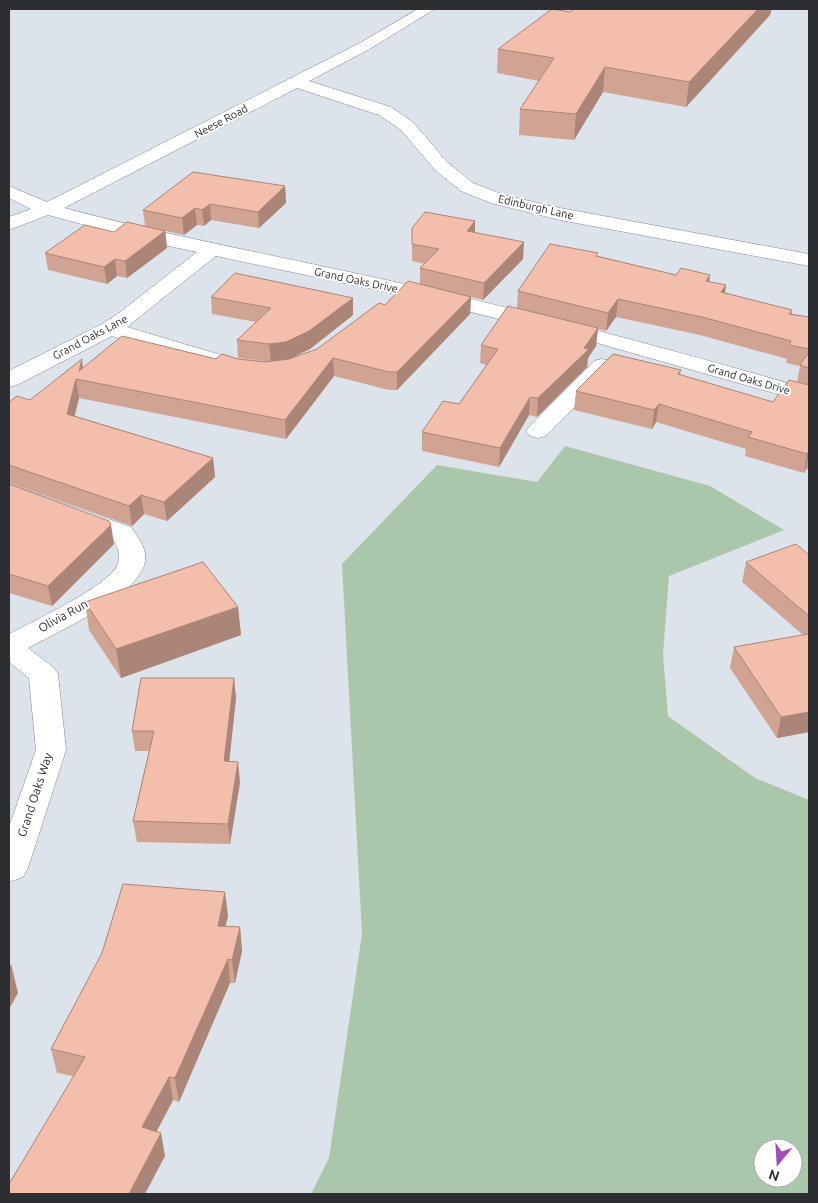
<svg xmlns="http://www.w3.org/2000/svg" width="818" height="1203" viewBox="0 0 818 1203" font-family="Ubuntu,sans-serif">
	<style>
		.green { fill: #abc7ab; fill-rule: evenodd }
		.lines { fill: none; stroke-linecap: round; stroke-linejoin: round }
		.minor-casing { stroke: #858b93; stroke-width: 1 }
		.minor { fill: #fff; fill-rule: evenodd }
		.wall { fill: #d1a393 }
		.shaded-wall { fill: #aa8578 }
		.building { fill: #f3beab; stroke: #aa8578 }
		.labels { text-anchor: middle; stroke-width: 4; stroke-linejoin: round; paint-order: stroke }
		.far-street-label { font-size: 11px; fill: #2c2e31; stroke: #fff }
		.street-label { font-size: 12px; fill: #2c2e31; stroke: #fff }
	</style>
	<rect width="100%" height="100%" fill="#dce3eb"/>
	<path class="green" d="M 565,446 L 710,486 L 784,530 L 669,576 L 663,654 L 668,716 L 755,778 L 809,800 L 809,1194 L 311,1194 L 329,1158 L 362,934 L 342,564 L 437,465 L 537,482 ZM 763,1148 L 793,1148 L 793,1178 L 763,1178 Z"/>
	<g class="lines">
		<defs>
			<g id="minor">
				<path d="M 418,9 L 435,9 L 368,50 L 309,81 L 391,107 L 413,122 L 447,162 L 473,183 L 504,195 L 560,208 L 809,254 L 809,266 L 560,220 L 491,203 L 461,191 L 435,170 L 401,130 L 379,115 L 297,88 L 64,208 C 173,237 284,257 395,282 C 534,312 672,350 809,389 L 809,403 L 590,341 L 396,294 L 216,256 L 127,327 L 231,358 L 234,363 L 231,368 L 223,370 L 215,368 L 112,336 L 17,385 L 9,387 L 9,371 L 102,324 L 119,313 L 197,252 L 145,241 L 48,215 L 9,230 L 9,217 L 31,209 L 9,198 L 9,186 L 47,202 L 358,44 Z"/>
				<polygon points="602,359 610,361 613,366 610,371 546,436 538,438 530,436 526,431 530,426 594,361"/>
				<path d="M 9,484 L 131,527 C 139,538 147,549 145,562 C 139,595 56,633 28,648 L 53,667 L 58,674 L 66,750 L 28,868 L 23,877 L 9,882 L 9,827 L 36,750 L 29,678 L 9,662 L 9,634 C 30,623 111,585 118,564 C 121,555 117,546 113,539 L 9,500 Z"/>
			</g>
		</defs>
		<use href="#minor" class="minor-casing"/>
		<use href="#minor" class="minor"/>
	</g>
	<g class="wall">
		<polygon points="570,12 770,15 686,107 603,92 574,140 519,135 520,109 539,81 497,73 498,49"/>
		<polygon points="285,186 286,203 259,228 211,220 204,226 197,225 184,235 147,227 165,231 167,248 127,278 117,276 107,284 48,270 45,253 114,232 145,226 143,210"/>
		<polygon points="475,221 475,233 523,259 483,300 471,297 470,314 397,390 389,390 334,376 286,439 79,398 75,416 213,458 215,477 167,521 144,514 132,526 9,483 9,402 30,400 83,367 216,359 238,359 266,361 238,358 237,340 256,322 212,314 211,297 353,315 310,349 291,358 317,349 385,305 420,284 420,268 425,264 412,261 412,228"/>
		<polygon points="598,256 676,275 709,281 725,293 792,310 792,314 809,317 809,470 806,469 804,473 745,456 746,449 656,422 652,429 574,410 576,391 681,370 680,375 773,402 797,382 800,366 786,363 787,359 700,335 616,317 606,331 598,329 596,346 588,358 587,367 537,417 529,415 499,467 422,451 422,432 459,404 487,365 480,363 481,345 517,308 518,291"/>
		<polygon points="9,484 114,544 52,606 9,593"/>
		<polygon points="809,555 809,732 777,738 730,668 734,647 803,635 742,582 746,562"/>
		<polygon points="85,602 238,607 241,635 121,678 89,630"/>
		<polygon points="234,678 236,698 229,761 240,782 230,844 137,842 133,821 149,751 135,751 132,731"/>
		<polygon points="228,916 225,926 240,927 242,951 235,983 230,983 179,1102 173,1100 156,1132 165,1156 73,1076 57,1073 51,1049"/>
	</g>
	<g class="shaded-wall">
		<polygon points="758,9 772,9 770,15 686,107 689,82"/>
		<polygon points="605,67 603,92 574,140 576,114"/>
		<polygon points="285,186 286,203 259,228 258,212"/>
		<polygon points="210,204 211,220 204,226 202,210"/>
		<polygon points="195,208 197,225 184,235 182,218"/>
		<polygon points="475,221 475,237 467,231"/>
		<polygon points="165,231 167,248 127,278 125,261"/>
		<polygon points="524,242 523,259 483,300 484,283"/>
		<polygon points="115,259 117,276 107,284 104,267"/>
		<polygon points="710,275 708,292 706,281"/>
		<polygon points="726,285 724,303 721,292"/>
		<polygon points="471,297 470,314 397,390 397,372"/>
		<polygon points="353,298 353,315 310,349 287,360 271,362 269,344"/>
		<polygon points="618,299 616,317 606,331 608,313"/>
		<polygon points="598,328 596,346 588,358 587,367 537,417 538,398 584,348"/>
		<polygon points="333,358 334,376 286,439 285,420"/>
		<polygon points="82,359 84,377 79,371"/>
		<polygon points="76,379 79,398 70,432 67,414"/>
		<polygon points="530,397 529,415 499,467 500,448"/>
		<polygon points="659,404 656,422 652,429 654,410"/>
		<polygon points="809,451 806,469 804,473 807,454"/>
		<polygon points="213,458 215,477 167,521 164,502"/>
		<polygon points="141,495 144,514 132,526 129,506"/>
		<polygon points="111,525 114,544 52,606 48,586"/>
		<polygon points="238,607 241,635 121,678 116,649"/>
		<polygon points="234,678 236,698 227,782 224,761"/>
		<polygon points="809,712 809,732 777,738 781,717"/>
		<polygon points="238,762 240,782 230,844 228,824"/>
		<polygon points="225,892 228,916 220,949 218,926"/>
		<polygon points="240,927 242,951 235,983 232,960"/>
		<polygon points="228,959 230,983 179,1102 175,1078"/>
		<polygon points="11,964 18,993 9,1009 9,967"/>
		<polygon points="169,1077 173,1100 147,1150 142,1127"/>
		<polygon points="161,1133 165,1156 145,1194 129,1194"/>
	</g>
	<g class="building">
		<polygon points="552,9 570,12 574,9 758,9 689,82 605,67 576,114 520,109 554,58 498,49"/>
		<polygon points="193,172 285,186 258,212 210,204 202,210 195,208 182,218 143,210"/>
		<polygon points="425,212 475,221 467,231 524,242 484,283 420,268 439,249 412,244 412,228"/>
		<polygon points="127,222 165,231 125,261 115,259 104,267 45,253 85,225 114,232"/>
		<polygon points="550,244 598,253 596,256 676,275 681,268 710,275 706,281 726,285 721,292 792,310 789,314 809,317 809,349 789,345 791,341 702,317 618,299 608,313 518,291"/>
		<polygon points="235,273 353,298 309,331 286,342 269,344 237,340 271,308 211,297"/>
		<polygon points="408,281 471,297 397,372 389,372 333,358 285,420 76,379 67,414 213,458 164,502 141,495 129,506 9,465 9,402 17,396 30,400 82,359 79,371 122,336 216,359 222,354 238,359 265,362 289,359 317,349 379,303 385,305"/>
		<polygon points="508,306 598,328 584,348 589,349 538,398 530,397 500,448 422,432 443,401 459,404 498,349 481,345"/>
		<polygon points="809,352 809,368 800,365"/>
		<polygon points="613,354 681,370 678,374 773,402 789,380 809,385 809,451 807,454 748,437 752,432 659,404 654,410 576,391"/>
		<polygon points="9,484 109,521 111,525 48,586 9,574"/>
		<polygon points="796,544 809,555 809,616 746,562"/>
		<polygon points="203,562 238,607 116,649 85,602"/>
		<polygon points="808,634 809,635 809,712 781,717 734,647"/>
		<polygon points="141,678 234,678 224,761 238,762 228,824 133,821 154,731 132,731"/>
		<polygon points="123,884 225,892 218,926 240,927 232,960 228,959 175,1078 169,1077 142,1127 161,1133 129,1194 9,1194 9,1184 85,1057 51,1049 102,953"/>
	</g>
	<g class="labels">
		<g class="far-street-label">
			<text transform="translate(221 121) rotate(-28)" y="4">Neese Road</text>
			<text transform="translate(536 207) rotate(13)" y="4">Edinburgh Lane</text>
			<text transform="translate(356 280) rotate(12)" y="4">Grand Oaks Drive</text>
			<text transform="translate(90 337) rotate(-28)" y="4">Grand Oaks Lane</text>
			<text transform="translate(749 379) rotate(16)" y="4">Grand Oaks Drive</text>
		</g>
		<g class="street-label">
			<text transform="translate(63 616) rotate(-29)" y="4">Olivia Run</text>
			<text transform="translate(35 795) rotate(-72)" y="4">Grand Oaks Way</text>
		</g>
	</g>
	<rect width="818" height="1203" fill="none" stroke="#2c2e31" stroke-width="20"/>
	<g transform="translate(778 1163) rotate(198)"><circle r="24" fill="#ffffff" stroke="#ababad"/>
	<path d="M0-4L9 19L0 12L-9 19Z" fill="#9f4dbd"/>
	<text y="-8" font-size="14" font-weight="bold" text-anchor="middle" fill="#2c2e31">N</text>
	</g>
</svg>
